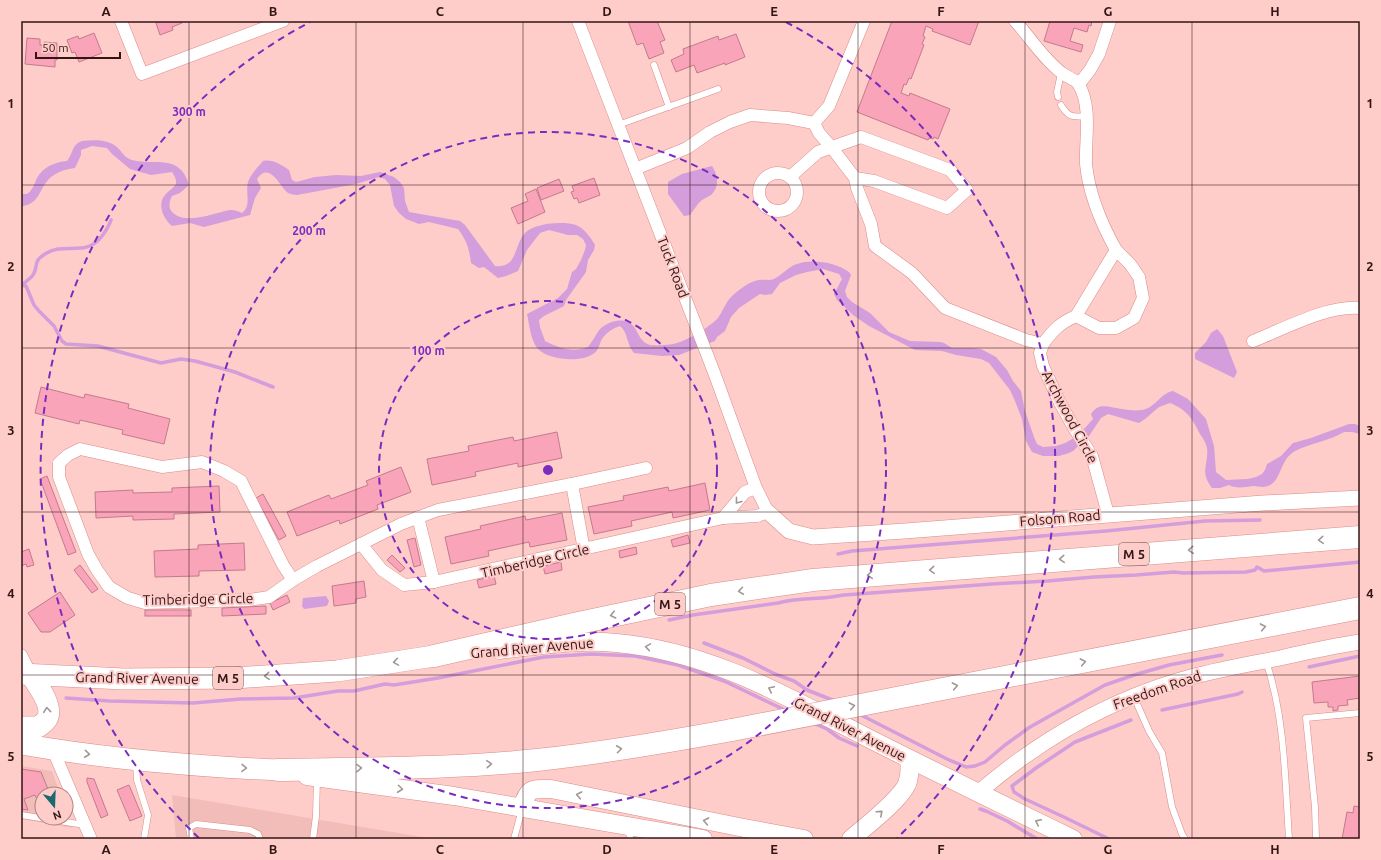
<svg xmlns="http://www.w3.org/2000/svg" width="1381" height="860" viewBox="0 0 1381 860" font-family="Ubuntu,sans-serif">
	<style>
		.built { fill: #f2bdb9 }
		.water { fill: #d49ddb }
		.lines { fill: none; stroke-linecap: round; stroke-linejoin: round }
		.stream { stroke: #d49ddb; stroke-width: 3.5 }
		.building { fill: #faa4ba; stroke: #c37a8d }
		.service-casing { stroke: #d98c89; stroke-width: 7 }
		.minor-casing { stroke: #d98c89; stroke-width: 13 }
		.tertiary-casing { stroke: #d98c89; stroke-width: 16 }
		.secondary-casing { stroke: #d98c89; stroke-width: 19 }
		.trunk-casing { stroke: #d98c89; stroke-width: 22 }
		.motorway-casing { stroke: #d98c89; stroke-width: 23 }
		.service { stroke: #fff; stroke-width: 6 }
		.minor { stroke: #fff; stroke-width: 12 }
		.tertiary { stroke: #fff; stroke-width: 15 }
		.secondary { stroke: #fff; stroke-width: 18 }
		.trunk { stroke: #fff; stroke-width: 21 }
		.motorway { stroke: #fff; stroke-width: 22 }
		.motorway-bridge-casing { stroke: #d98c89; stroke-width: 23; stroke-linecap: butt }
		.motorway-bridge { stroke: #fff; stroke-width: 22 }
		.oneway { stroke: #a39696 }
		.grid { fill: none; stroke: #331515; stroke-width: 1; stroke-opacity: 0.55 }
		.ring { fill: none; stroke: #7b2cbf; stroke-width: 2; stroke-dasharray: 7 5 }
		.labels { text-anchor: middle; stroke-width: 4; stroke-linejoin: round; paint-order: stroke }
		.shield { fill: #fecdc9; stroke: #704c4b; stroke-width: 1 }
		.shield-label { font-size: 13px; font-weight: bold; fill: #331515 }
		.street-label { font-size: 14px; fill: #331515; stroke: #fecdc9 }
		.centre { fill: #7b2cbf; stroke: #fecdc9; stroke-width: 2 }
		.ring-label { font-size: 12px; text-anchor: middle; font-weight: bold; fill: #7b2cbf; stroke: #fecdc9; stroke-width: 4; stroke-linejoin: round; paint-order: stroke }
		.neatline { fill: none; stroke: #331515; stroke-width: 1.5 }
		.grid-label { font-size: 13px; text-anchor: middle; font-weight: bold; fill: #331515 }
	</style>
	<rect width="100%" height="100%" fill="#fecdc9"/>
	<g class="built">
		<polygon points="21,766 52,771 60,794 42,794 42,818 66,818 66,812 72,828 21,819"/>
		<polygon points="172,795 434,839 176,839"/>
	</g>
	<g class="water">
		<path d="M 82,141 C 94,140 108,139 118,148 C 122,152 125,158 132,160 C 155,166 180,153 189,185 L 180,193 L 172,196 C 169,202 168,208 173,213 C 186,224 208,215 222,212 C 224,211 228,210 231,210 C 235,210 238,211 242,213 C 252,206 245,192 248,182 C 250,175 258,167 263,161 C 273,159 281,165 289,170 L 292,180 L 296,182 L 315,177 L 336,175 L 361,176 L 380,172 L 394,177 L 400,182 L 404,188 L 405,201 L 409,212 L 460,221 L 465,225 L 495,266 C 518,269 514,244 525,233 C 535,223 563,221 576,225 C 584,228 591,238 595,245 L 594,250 L 588,260 L 586,272 L 566,300 L 564,306 L 544,316 L 539,320 L 540,327 L 545,341 C 559,348 573,353 588,347 C 593,341 596,334 600,329 C 604,325 610,322 616,321 C 640,317 634,341 650,345 C 656,346 671,345 677,343 C 688,340 711,326 718,318 C 723,311 726,301 733,295 C 740,289 750,281 759,280 C 764,279 769,281 774,279 C 781,275 787,269 794,265 C 811,258 835,262 849,272 L 851,275 L 845,291 L 847,297 L 852,302 L 870,313 L 889,332 L 910,341 L 940,342 L 944,343 L 952,348 L 973,348 L 981,349 L 996,357 L 1007,370 L 1013,381 L 1021,391 L 1025,411 L 1034,437 L 1037,444 L 1043,447 L 1056,446 L 1065,443 L 1074,438 L 1084,429 L 1093,419 L 1091,414 C 1099,401 1111,408 1122,409 C 1128,410 1136,411 1141,410 C 1155,409 1160,393 1173,391 L 1188,399 L 1206,419 L 1214,446 L 1216,472 L 1226,480 L 1248,479 L 1256,477 L 1262,474 L 1265,470 L 1267,464 L 1281,456 L 1293,443 L 1311,438 L 1349,424 L 1355,424 L 1360,426 L 1360,434 L 1352,432 L 1344,432 C 1329,441 1311,443 1295,451 C 1279,460 1282,481 1268,486 C 1262,488 1259,486 1253,486 C 1245,487 1236,489 1229,485 L 1220,488 L 1212,488 C 1199,471 1209,465 1207,448 C 1206,443 1203,438 1200,434 C 1192,418 1187,410 1170,403 L 1159,407 L 1145,419 L 1139,423 L 1108,414 L 1101,418 L 1089,436 L 1073,451 L 1069,453 L 1059,456 L 1043,456 L 1032,452 L 1026,441 L 1022,419 L 1015,401 L 1010,390 L 989,363 L 981,359 L 956,355 L 942,351 L 915,350 L 869,326 L 853,315 L 837,300 L 834,294 L 842,279 L 839,274 L 823,269 L 807,272 L 796,275 L 780,283 L 772,294 L 765,295 L 760,294 L 739,308 L 731,317 L 725,331 L 717,337 L 715,341 L 679,355 L 662,356 L 634,353 C 627,346 628,332 620,326 C 613,328 606,333 602,339 C 599,344 599,351 593,354 C 580,363 549,360 538,349 C 531,342 529,323 527,314 L 558,298 L 567,289 L 572,272 L 576,269 L 581,260 L 585,250 L 586,245 L 583,239 L 577,235 L 568,235 L 549,230 L 540,233 L 527,250 L 518,271 L 506,276 L 498,278 L 484,267 L 479,268 L 471,263 C 469,248 467,241 458,229 L 429,222 L 419,224 L 406,219 L 399,213 L 394,206 L 390,185 L 385,179 L 379,177 L 356,184 L 297,195 C 294,195 291,194 288,193 C 279,186 270,161 257,179 L 261,188 L 255,198 L 250,215 L 204,227 L 190,223 L 172,226 C 163,219 157,204 165,195 C 168,191 174,188 176,184 C 177,180 174,175 172,172 L 151,175 L 130,169 L 112,154 L 107,148 L 92,146 L 81,150 L 81,155 L 75,168 C 66,169 56,172 49,179 C 39,189 40,203 23,206 L 21,204 L 21,194 L 27,194 C 33,190 34,184 37,178 C 43,167 55,162 67,161 C 73,154 72,144 82,141 Z"/>
		<path d="M 712,166 C 718,175 720,187 711,195 C 708,197 705,198 702,200 C 697,204 694,210 690,215 L 684,216 L 668,194 L 668,182 L 682,174 Z"/>
		<polygon points="1217,329 1223,336 1237,372 1234,378 1195,359 1195,353 1206,342 1211,333"/>
		<polygon points="326,596 329,601 327,606 304,609 302,606 303,598"/>
	</g>
	<g class="lines">
		<g class="stream">
			<polyline points="21,285 26,286 34,305 39,311 54,326 62,341 66,344 98,346 161,363 181,359 195,361 235,372 273,387"/>
			<path d="M 22,285 C 25,282 30,279 33,275 C 39,266 32,262 45,254 C 64,241 86,258 102,236 C 105,232 109,226 111,220"/>
			<polyline points="838,554 852,551 1106,531 1205,521 1260,520"/>
			<path d="M 669,620 L 693,615 L 778,603 C 792,599 806,599 821,598 C 829,598 836,596 844,595 L 992,584 L 1047,581 L 1094,577 L 1136,575 L 1174,572 L 1183,573 L 1246,572 L 1255,570 L 1257,567 L 1264,571 L 1360,562"/>
			<polyline points="704,643 743,658 775,674 794,681 807,690 835,701"/>
			<polyline points="1309,667 1360,656"/>
			<polyline points="66,698 109,701 193,703 241,699 294,698 338,691 354,691 385,684 394,685 438,678 544,657 591,654 635,656 678,665 724,681 787,711"/>
			<polyline points="1162,710 1238,694 1242,692"/>
			<polyline points="859,714 947,759 966,767 975,766 985,762 1005,745 1030,727 1105,685 1134,675 1169,665 1222,655"/>
			<polyline points="813,723 827,729 839,738 857,746"/>
			<polyline points="980,809 986,811 1007,821 1037,839"/>
			<polyline points="1109,839 1066,818 1025,799 1014,792 1012,786 1036,768 1075,742 1131,720"/>
		</g>
	</g>
	<g class="building">
		<polygon points="161,21 181,21 182,23 172,27 173,30 160,35 156,23"/>
		<polygon points="628,21 657,21 665,40 660,42 664,53 649,59 643,43 637,45"/>
		<polygon points="892,21 979,21 970,45 932,31 933,29 926,26 923,36 925,37 922,44 924,45 911,79 909,78 906,85 904,84 901,93 909,96 910,93 950,109 938,139 934,137 933,139 929,138 928,140 857,112"/>
		<polygon points="1050,21 1092,21 1091,26 1089,25 1087,32 1074,28 1070,41 1083,45 1081,52 1044,41"/>
		<polygon points="94,33 102,53 79,62 75,52 72,53 67,40 78,36 79,39"/>
		<polygon points="736,34 745,57 725,65 725,63 697,73 694,65 676,72 671,60 684,54 683,49 718,36 719,40"/>
		<polygon points="27,38 40,39 40,45 43,45 44,42 57,43 57,60 55,60 55,67 25,64"/>
		<polygon points="594,178 600,195 579,203 577,198 574,199 571,192 574,191 572,186"/>
		<polygon points="559,179 564,191 541,200 537,188"/>
		<polygon points="536,189 545,212 518,224 511,208 528,201 525,194"/>
		<polygon points="41,387 84,398 85,394 129,404 128,408 170,419 164,444 122,434 123,430 80,420 79,424 35,413"/>
		<polygon points="557,432 562,458 518,467 518,463 475,472 476,476 432,485 427,459 469,451 468,446 513,437 514,441"/>
		<polygon points="401,467 411,492 377,505 378,509 340,524 339,520 297,536 287,512 329,495 331,499 368,485 366,481"/>
		<polygon points="47,476 76,552 68,555 40,479"/>
		<polygon points="705,483 710,510 673,518 672,512 631,521 632,526 594,534 588,507 624,500 623,496 668,487 669,491"/>
		<polygon points="219,486 220,512 174,514 174,519 133,520 133,516 96,518 95,492 133,490 133,493 172,492 172,488"/>
		<polygon points="263,494 286,536 279,540 256,498"/>
		<polygon points="562,513 567,540 530,547 529,542 488,551 489,556 451,564 445,537 481,529 480,526 525,516 526,520"/>
		<polygon points="688,535 690,543 673,547 671,540"/>
		<polygon points="415,538 421,565 414,567 407,540"/>
		<polygon points="244,543 245,570 199,571 199,576 155,577 154,551 198,549 198,545"/>
		<polygon points="636,547 637,554 620,558 619,551"/>
		<polygon points="29,549 34,565 27,567 26,564 21,566 21,552"/>
		<polygon points="392,555 405,568 400,572 387,560"/>
		<polygon points="561,562 562,570 545,574 543,566"/>
		<polygon points="80,565 98,589 92,593 74,570"/>
		<polygon points="494,576 496,584 479,588 477,580"/>
		<polygon points="364,581 366,597 356,599 356,603 334,606 332,586"/>
		<polygon points="60,592 75,615 50,632 41,632 28,613"/>
		<polygon points="287,595 290,602 273,610 270,603"/>
		<polygon points="266,606 266,614 222,616 222,608"/>
		<rect x="145" y="610" width="46" height="6"/>
		<polygon points="1360,676 1360,698 1347,700 1348,705 1338,706 1338,710 1333,711 1333,707 1328,707 1328,702 1314,703 1312,682"/>
		<polygon points="21,769 41,772 50,794 42,794 42,811 35,795 24,799 28,810 21,809"/>
		<polygon points="87,778 94,779 108,815 101,818 87,782"/>
		<polygon points="129,785 142,816 130,821 117,790"/>
		<polygon points="1354,806 1360,807 1360,839 1342,839 1347,812 1353,813"/>
	</g>
	<g class="lines">
		<defs>
			<g id="service">
				<polyline points="654,65 669,107"/>
				<polyline points="1058,97 1057,92 1061,73"/>
				<path d="M 1061,105 C 1069,118 1072,117 1086,116"/>
				<polyline points="618,125 718,89"/>
				<path d="M 1266,661 C 1285,718 1285,779 1289,839"/>
				<polyline points="1134,697 1149,731 1162,753 1172,807 1182,834 1185,839"/>
				<polyline points="136,763 137,780 148,815 144,839"/>
				<polyline points="21,815 85,825"/>
				<polyline points="627,829 631,839"/>
				<polyline points="191,839 189,828 196,824 250,830 258,834 260,839"/>
				<polyline points="313,839 316,816 317,779"/>
				<polyline points="514,839 522,809"/>
				<polyline points="1316,839 1315,807 1306,718 1360,713"/>
			</g>
			<g id="minor">
				<polyline points="121,21 142,74 283,21"/>
				<path d="M 1015,21 C 1031,38 1043,59 1062,73 C 1067,77 1077,80 1079,85 C 1092,107 1085,140 1086,164 C 1089,195 1101,223 1116,250 L 1076,316"/>
				<polyline points="1079,84 1090,70 1099,54 1110,21"/>
				<path d="M 814,123 L 819,133 L 832,148 L 855,178 L 857,188 L 871,224 L 875,246 L 912,273 L 945,308 L 1026,340 L 1043,344 C 1053,330 1060,323 1076,316 L 1099,328 L 1116,328 L 1134,318 L 1143,298 L 1139,277 L 1130,264 L 1116,250"/>
				<polyline points="635,169 687,148 710,132 730,122 750,115 788,118 814,123 829,106 864,21"/>
				<circle cx="778" cy="192" r="19"/>
				<polyline points="790,177 818,152 861,137 950,170 967,190 947,208 874,181 855,178"/>
				<path d="M 1253,341 C 1284,329 1327,305 1360,308"/>
				<polyline points="1043,344 1040,353 1043,366 1059,401 1074,428 1092,456 1108,514"/>
				<polyline points="572,484 584,550"/>
				<polyline points="418,517 434,582"/>
				<polyline points="723,518 745,492 756,488"/>
				<polyline points="361,544 382,570 404,585 434,582 723,518 757,516 768,512 756,488 715,375 578,21"/>
				<polyline points="293,580 283,565 241,481 224,471 202,462 162,467 80,449 68,455 59,463 59,477 88,554 97,570 109,587 128,598 145,603 249,600 269,597 293,580 317,566 401,524 438,510 572,484 646,468"/>
				<polyline points="21,655 31,675"/>
				<polyline points="53,750 91,839"/>
			</g>
			<g id="tertiary">
				<polyline points="768,512 789,531 813,537 905,531 1263,503 1360,498"/>
				<path d="M 978,793 C 1039,740 1112,698 1191,677 C 1221,669 1250,664 1280,658 C 1306,652 1333,646 1360,642"/>
			</g>
			<g id="secondary">
				<path d="M 499,650 C 538,646 577,639 616,643 C 708,651 784,695 864,736 C 933,771 1003,805 1073,839"/>
				<polyline points="307,776 454,796 703,839"/>
				<path d="M 522,807 C 529,787 531,789 551,789 L 744,828 L 804,839"/>
				<path d="M 851,839 C 866,826 900,800 907,784 C 910,776 910,767 909,759"/>
			</g>
			<g id="trunk">
				<polyline points="21,674 124,679 235,678 337,671 434,656"/>
				<path d="M 21,727 L 38,727 C 41,725 45,722 47,719 C 54,707 37,684 31,675"/>
				<path d="M 21,744 C 106,759 192,766 278,770"/>
			</g>
			<g id="motorway">
				<polyline points="434,656 574,624 711,595 813,580 1360,537"/>
				<polyline points="917,694 1360,608"/>
				<path d="M 278,770 C 364,768 451,769 537,760 C 602,753 667,742 732,730"/>
			</g>
		</defs>
		<use href="#service" class="service-casing"/>
		<use href="#minor" class="minor-casing"/>
		<use href="#tertiary" class="tertiary-casing"/>
		<use href="#secondary" class="secondary-casing"/>
		<use href="#trunk" class="trunk-casing"/>
		<use href="#motorway" class="motorway-casing"/>
		<use href="#service" class="service"/>
		<use href="#minor" class="minor"/>
		<use href="#tertiary" class="tertiary"/>
		<use href="#secondary" class="secondary"/>
		<use href="#trunk" class="trunk"/>
		<use href="#motorway" class="motorway"/>
		<defs>
			<polyline id="motorway-bridge" points="732,730 917,694"/>
		</defs>
		<use href="#motorway-bridge" class="motorway-bridge-casing"/>
		<use href="#motorway-bridge" class="motorway-bridge"/>
	</g>
	<defs><path id="oneway-chevron" d="M-2-3.5L2.5 0L-2 3.5" fill="none" stroke-width="1.6" stroke-linecap="round" stroke-linejoin="round"/></defs>
	<g class="oneway">
		<use href="#oneway-chevron" transform="translate(738 501) rotate(128)"/>
		<use href="#oneway-chevron" transform="translate(1321 540) rotate(176)"/>
		<use href="#oneway-chevron" transform="translate(1191 550) rotate(176)"/>
		<use href="#oneway-chevron" transform="translate(1062 559) rotate(176)"/>
		<use href="#oneway-chevron" transform="translate(932 570) rotate(176)"/>
		<use href="#oneway-chevron" transform="translate(870 575) rotate(175)"/>
		<use href="#oneway-chevron" transform="translate(741 591) rotate(172)"/>
		<use href="#oneway-chevron" transform="translate(613 615) rotate(168)"/>
		<use href="#oneway-chevron" transform="translate(1263 627) rotate(-11)"/>
		<use href="#oneway-chevron" transform="translate(648 647) rotate(-171)"/>
		<use href="#oneway-chevron" transform="translate(396 662) rotate(171)"/>
		<use href="#oneway-chevron" transform="translate(1083 662) rotate(-11)"/>
		<use href="#oneway-chevron" transform="translate(267 676) rotate(176)"/>
		<use href="#oneway-chevron" transform="translate(955 686) rotate(-11)"/>
		<use href="#oneway-chevron" transform="translate(771 689) rotate(-155)"/>
		<use href="#oneway-chevron" transform="translate(852 706) rotate(-11)"/>
		<use href="#oneway-chevron" transform="translate(47 710) rotate(-96)"/>
		<use href="#oneway-chevron" transform="translate(619 749) rotate(-7)"/>
		<use href="#oneway-chevron" transform="translate(87 754) rotate(6)"/>
		<use href="#oneway-chevron" transform="translate(489 764) rotate(-4)"/>
		<use href="#oneway-chevron" transform="translate(244 768) rotate(2)"/>
		<use href="#oneway-chevron" transform="translate(359 768) rotate(-1)"/>
		<use href="#oneway-chevron" transform="translate(400 789) rotate(7)"/>
		<use href="#oneway-chevron" transform="translate(579 795) rotate(-169)"/>
		<use href="#oneway-chevron" transform="translate(880 813) rotate(-42)"/>
		<use href="#oneway-chevron" transform="translate(706 821) rotate(-169)"/>
		<use href="#oneway-chevron" transform="translate(1038 822) rotate(-154)"/>
	</g>
	<path class="grid" d="M 189,21 L 189,839M 356,21 L 356,839M 523,21 L 523,839M 690,21 L 690,839M 858,21 L 858,839M 1025,21 L 1025,839M 1192,21 L 1192,839M 21,185 L 1360,185M 21,348 L 1360,348M 21,512 L 1360,512M 21,675 L 1360,675"/>
	<g class="ring">
		<circle cx="548" cy="470" r="169"/>
		<circle cx="548" cy="470" r="338"/>
		<path d="M199 838A507 507 0 0 1 310 22M786 22A507 507 0 0 1 897 838"/>
	</g>
	<g class="labels">
		<g class="shield">
			<rect x="1119" y="543" width="30" height="22" rx="3"/>
			<rect x="655" y="593" width="30" height="22" rx="3"/>
			<rect x="213" y="667" width="30" height="22" rx="3"/>
		</g>
		<g class="shield-label">
			<text x="1134" y="559">M 5</text>
			<text x="670" y="609">M 5</text>
			<text x="228" y="683">M 5</text>
		</g>
		<g class="street-label">
			<text transform="translate(673 267) rotate(69)" y="5">Tuck Road</text>
			<text transform="translate(1070 417) rotate(62)" y="5">Archwood Circle</text>
			<text transform="translate(1060 518) rotate(-5)" y="5">Folsom Road</text>
			<text transform="translate(535 561) rotate(-13)" y="5">Timberidge Circle</text>
			<text transform="translate(198 599) rotate(-1)" y="5">Timberidge Circle</text>
			<text transform="translate(532 648) rotate(-5)" y="5">Grand River Avenue</text>
			<text transform="translate(137 678) rotate(1)" y="5">Grand River Avenue</text>
			<text transform="translate(1157 690) rotate(-19)" y="5">Freedom Road</text>
			<text transform="translate(850 729) rotate(27)" y="5">Grand River Avenue</text>
		</g>
	</g>
	<circle cx="548" cy="470" r="6" class="centre"/>
	<g class="ring-label">
		<text x="189" y="116">300 m</text>
		<text x="309" y="235">200 m</text>
		<text x="428" y="355">100 m</text>
	</g>
	<rect width="1381" height="860" fill="none" stroke="#fecdc9" stroke-width="44"/>
	<g transform="translate(54 806) rotate(161)"><circle r="19" fill="#fecdc9" stroke="#ad8381"/>
	<path d="M0-3L7 15L0 10L-7 15Z" fill="#1b686e"/>
	<text y="-6" font-size="11" font-weight="bold" text-anchor="middle" fill="#331515">N</text>
	</g>
	<path d="M36 52v6h84v-6" fill="none" stroke="#331515" stroke-width="2"/>
	<text x="42" y="52" font-size="12" fill="#331515" stroke="#fecdc9" stroke-width="3" paint-order="stroke">50 m</text>
	<rect x="22" y="22" width="1337" height="816" class="neatline"/>
	<g class="grid-label">
		<text x="106" y="16">A</text>
		<text x="273" y="16">B</text>
		<text x="440" y="16">C</text>
		<text x="607" y="16">D</text>
		<text x="774" y="16">E</text>
		<text x="941" y="16">F</text>
		<text x="1108" y="16">G</text>
		<text x="1275" y="16">H</text>
		<text x="11" y="108">1</text>
		<text x="1370" y="108">1</text>
		<text x="11" y="271">2</text>
		<text x="1370" y="271">2</text>
		<text x="11" y="435">3</text>
		<text x="1370" y="435">3</text>
		<text x="11" y="598">4</text>
		<text x="1370" y="598">4</text>
		<text x="11" y="761">5</text>
		<text x="1370" y="761">5</text>
		<text x="106" y="854">A</text>
		<text x="273" y="854">B</text>
		<text x="440" y="854">C</text>
		<text x="607" y="854">D</text>
		<text x="774" y="854">E</text>
		<text x="941" y="854">F</text>
		<text x="1108" y="854">G</text>
		<text x="1275" y="854">H</text>
	</g>
</svg>
